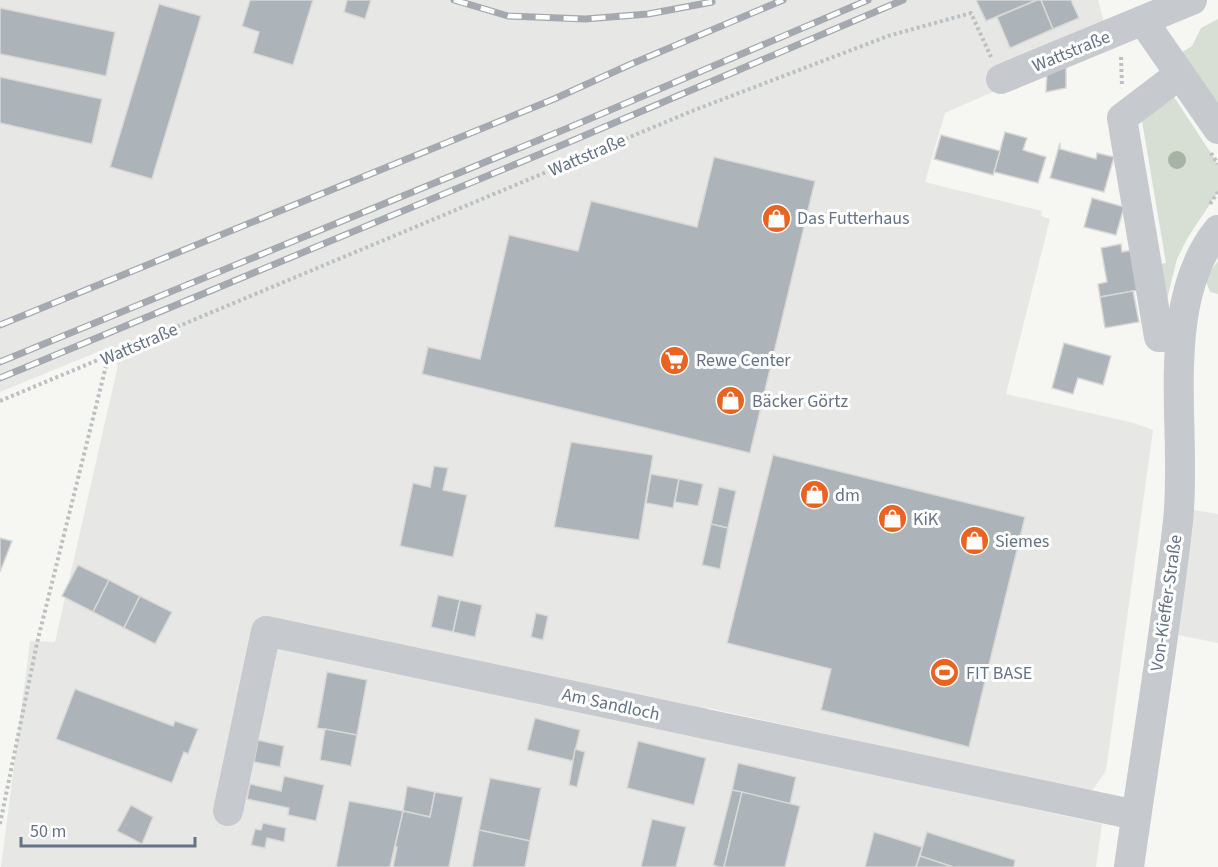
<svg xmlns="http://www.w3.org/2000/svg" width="1218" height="867" viewBox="0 0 1218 867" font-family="'Source Sans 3',sans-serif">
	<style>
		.built { fill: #e7e8e6 }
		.green { fill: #d7ded4 }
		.building { fill: #acb3b9; stroke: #d8d8d6; stroke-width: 1.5 }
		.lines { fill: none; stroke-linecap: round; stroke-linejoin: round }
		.path { stroke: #bdc0c2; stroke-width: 4; stroke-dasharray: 3 3; stroke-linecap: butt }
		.minor { stroke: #c6c9cd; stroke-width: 30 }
		.rail-casing { stroke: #a4a9b0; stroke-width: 7 }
		.rail { stroke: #fff; stroke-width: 4.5; stroke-dasharray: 14; stroke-linecap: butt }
		.tree { fill: #a7b3a4 }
		.labels { text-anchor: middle; stroke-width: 6; stroke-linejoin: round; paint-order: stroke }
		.street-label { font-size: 18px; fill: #647385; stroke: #fff }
		.poi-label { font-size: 18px; fill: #647385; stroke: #fff; text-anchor: start }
	</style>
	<rect width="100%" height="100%" fill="#f6f7f3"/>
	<g class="built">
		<polygon points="0,0 1098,0 1111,48 1050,67 945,113 925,182 1042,211 1041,216 1050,219 1006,394 1134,423 1153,430 1106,771 1091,792 708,708 700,736 1102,824 1096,867 1,867 30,641 55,642 118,365 100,351 0,392"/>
		<polygon points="1194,510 1218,514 1218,643 1178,635"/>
	</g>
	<g class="green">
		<polygon points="1218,19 1218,117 1176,56 1192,46 1201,28"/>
		<polygon points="1164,95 1174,97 1218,164 1218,192 1188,237 1177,259 1165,307 1147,267 1166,263 1141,115"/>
		<polygon points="1218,261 1218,294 1210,292 1205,279"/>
	</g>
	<g class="building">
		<polygon points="250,0 313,0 293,65 253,53 259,32 242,26"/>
		<polygon points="347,0 371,0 365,19 344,12"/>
		<polygon points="976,0 1037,0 986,21"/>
		<polygon points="1037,0 1041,0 1053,29 1010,48 997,17"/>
		<polygon points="1041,0 1071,0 1079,18 1053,29"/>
		<polygon points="159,4 201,16 152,179 110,167"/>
		<polygon points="0,8 115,32 106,76 0,54"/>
		<polygon points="1066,63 1066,88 1046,92 1047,71"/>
		<polygon points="0,77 102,99 92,144 0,123"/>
		<polygon points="1005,132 1027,138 1023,150 1046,157 1038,183 994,172"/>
		<polygon points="941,135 1000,151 993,175 934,159"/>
		<polygon points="1060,143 1060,149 1096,159 1097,153 1114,157 1104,192 1050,178"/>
		<polygon points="714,157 815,181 750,453 422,374 428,347 480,359 509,235 578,251 591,201 697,227"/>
		<polygon points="1092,198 1124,207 1116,235 1084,227"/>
		<polygon points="1121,244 1122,252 1137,249 1145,289 1100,297 1098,284 1107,282 1101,248"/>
		<polygon points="1133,291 1139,322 1105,328 1100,297"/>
		<polygon points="1064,343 1111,356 1103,385 1078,378 1073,394 1052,388"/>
		<polygon points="571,442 653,455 639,540 554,527"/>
		<polygon points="773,455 1025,517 969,747 821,710 831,669 727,643"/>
		<polygon points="434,466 448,468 443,490 467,495 453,557 400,546 413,483 430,487"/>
		<polygon points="651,474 679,479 673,508 646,503"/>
		<polygon points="679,479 703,484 698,506 675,502"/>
		<polygon points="719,487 736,491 728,528 711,524"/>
		<polygon points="711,524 728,528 720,569 702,565"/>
		<polygon points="0,538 12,541 0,572"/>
		<polygon points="78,565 109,580 93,612 62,596"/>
		<polygon points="109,580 140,596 124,628 93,612"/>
		<polygon points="438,595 460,600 453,632 431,627"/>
		<polygon points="140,596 172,612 155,644 124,628"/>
		<polygon points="460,600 482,605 475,637 453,632"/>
		<polygon points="536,613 548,616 543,640 531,637"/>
		<polygon points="327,672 367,680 357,735 317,728"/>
		<polygon points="75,689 173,726 175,721 198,729 188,754 184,752 172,783 56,739"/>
		<polygon points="535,718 580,730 573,761 527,750"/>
		<polygon points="325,729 357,735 351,766 320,760"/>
		<polygon points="258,740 284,746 280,767 254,762"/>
		<polygon points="638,741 706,758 694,805 627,788"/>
		<polygon points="575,749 585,752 577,787 569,785"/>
		<polygon points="738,763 796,777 790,804 732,790"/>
		<polygon points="284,776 324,785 316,821 288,815 289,808 247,799 250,784 281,791"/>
		<polygon points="490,778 541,788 530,841 479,830"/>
		<polygon points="407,786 435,792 430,817 403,811"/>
		<polygon points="732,790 742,792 724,867 719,867 713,865"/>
		<polygon points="435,792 463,797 449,867 393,867 397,847 395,846 403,811 430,817"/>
		<polygon points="742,792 800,806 785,867 724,867"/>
		<polygon points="349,801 403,811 390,867 336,867"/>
		<polygon points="131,805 153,817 142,844 117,831"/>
		<polygon points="652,819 686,827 676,867 641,867"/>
		<polygon points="263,823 286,828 284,842 267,838 265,848 251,845 255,829 261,830"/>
		<polygon points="479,830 530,841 525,867 472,867"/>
		<polygon points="874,832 922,847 916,867 865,867"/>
		<polygon points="927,832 1015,860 1014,867 953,867 920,856"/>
		<polygon points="920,856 953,867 916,867"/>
	</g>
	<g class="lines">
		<g class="path">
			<polyline points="1121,57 1122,86"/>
			<polyline points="1211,153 1218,164"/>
			<polyline points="1210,204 1218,192"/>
			<polyline points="0,401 692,111 888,36 971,13 991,57"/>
			<polyline points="0,824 37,643 108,358"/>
		</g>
		<g class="minor">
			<polyline points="1143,21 1218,129"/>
			<polyline points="1001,79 1192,0"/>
			<polyline points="1180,337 1159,337 1122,118 1180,74"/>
			<polyline points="228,811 266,631 1136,815"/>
			<path d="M 1129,867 C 1145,752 1165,637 1178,521 C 1188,431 1157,306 1218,230"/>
		</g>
		<defs>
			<g id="rail">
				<polyline points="454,0 508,16 585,19 648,14 712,2"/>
				<polyline points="0,325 554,99 629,65 783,0"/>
				<polyline points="0,362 568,128 868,0"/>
				<polyline points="0,378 574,140 903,0"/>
			</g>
		</defs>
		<use href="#rail" class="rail-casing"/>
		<use href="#rail" class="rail"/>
	</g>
	<circle class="tree" cx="1177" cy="160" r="9"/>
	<defs>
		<symbol id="shop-disc" viewBox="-11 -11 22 22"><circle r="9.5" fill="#e96321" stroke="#fff"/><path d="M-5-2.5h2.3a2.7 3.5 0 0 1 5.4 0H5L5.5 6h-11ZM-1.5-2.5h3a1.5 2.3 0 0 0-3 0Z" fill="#fff"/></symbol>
		<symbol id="supermarket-disc" viewBox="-11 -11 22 22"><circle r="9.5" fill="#e96321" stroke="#fff"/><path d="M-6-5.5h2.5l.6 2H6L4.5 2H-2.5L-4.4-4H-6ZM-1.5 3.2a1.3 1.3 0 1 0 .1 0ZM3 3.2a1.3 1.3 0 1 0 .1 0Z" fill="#fff"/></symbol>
		<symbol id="stadium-disc" viewBox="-11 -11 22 22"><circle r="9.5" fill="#e96321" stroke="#fff"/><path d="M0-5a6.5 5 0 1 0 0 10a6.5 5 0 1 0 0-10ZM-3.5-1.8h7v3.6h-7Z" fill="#fff"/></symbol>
	</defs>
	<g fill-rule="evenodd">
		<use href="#shop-disc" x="760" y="202" width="33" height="33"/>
		<use href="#supermarket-disc" x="658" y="344" width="33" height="33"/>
		<use href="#shop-disc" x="714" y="384" width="33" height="33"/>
		<use href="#shop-disc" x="798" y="478" width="33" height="33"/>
		<use href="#shop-disc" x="876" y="502" width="33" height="33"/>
		<use href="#shop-disc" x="958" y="524" width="33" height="33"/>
		<use href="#stadium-disc" x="928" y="656" width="33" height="33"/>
	</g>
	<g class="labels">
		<g class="street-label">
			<text transform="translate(1071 51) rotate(-22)" y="6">Wattstraße</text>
			<text transform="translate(587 155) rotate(-23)" y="6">Wattstraße</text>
			<text transform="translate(139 344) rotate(-23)" y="6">Wattstraße</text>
			<text transform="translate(1166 603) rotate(-82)" y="6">Von-Kieffer-Straße</text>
			<text transform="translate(611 704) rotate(12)" y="6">Am Sandloch</text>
		</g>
		<g class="poi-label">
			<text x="797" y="224">Das Futterhaus</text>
			<text x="696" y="366">Rewe Center</text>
			<text x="752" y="407">Bäcker Görtz</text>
			<text x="835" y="501">dm</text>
			<text x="913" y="525">KiK</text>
			<text x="995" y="547">Siemes</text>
			<text x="966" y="679">FIT BASE</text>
		</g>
	</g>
	<path d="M21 837v9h174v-9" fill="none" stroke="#647385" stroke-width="3"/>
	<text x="30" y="837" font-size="18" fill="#647385" stroke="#ffffff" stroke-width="4.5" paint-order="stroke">50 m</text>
</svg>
